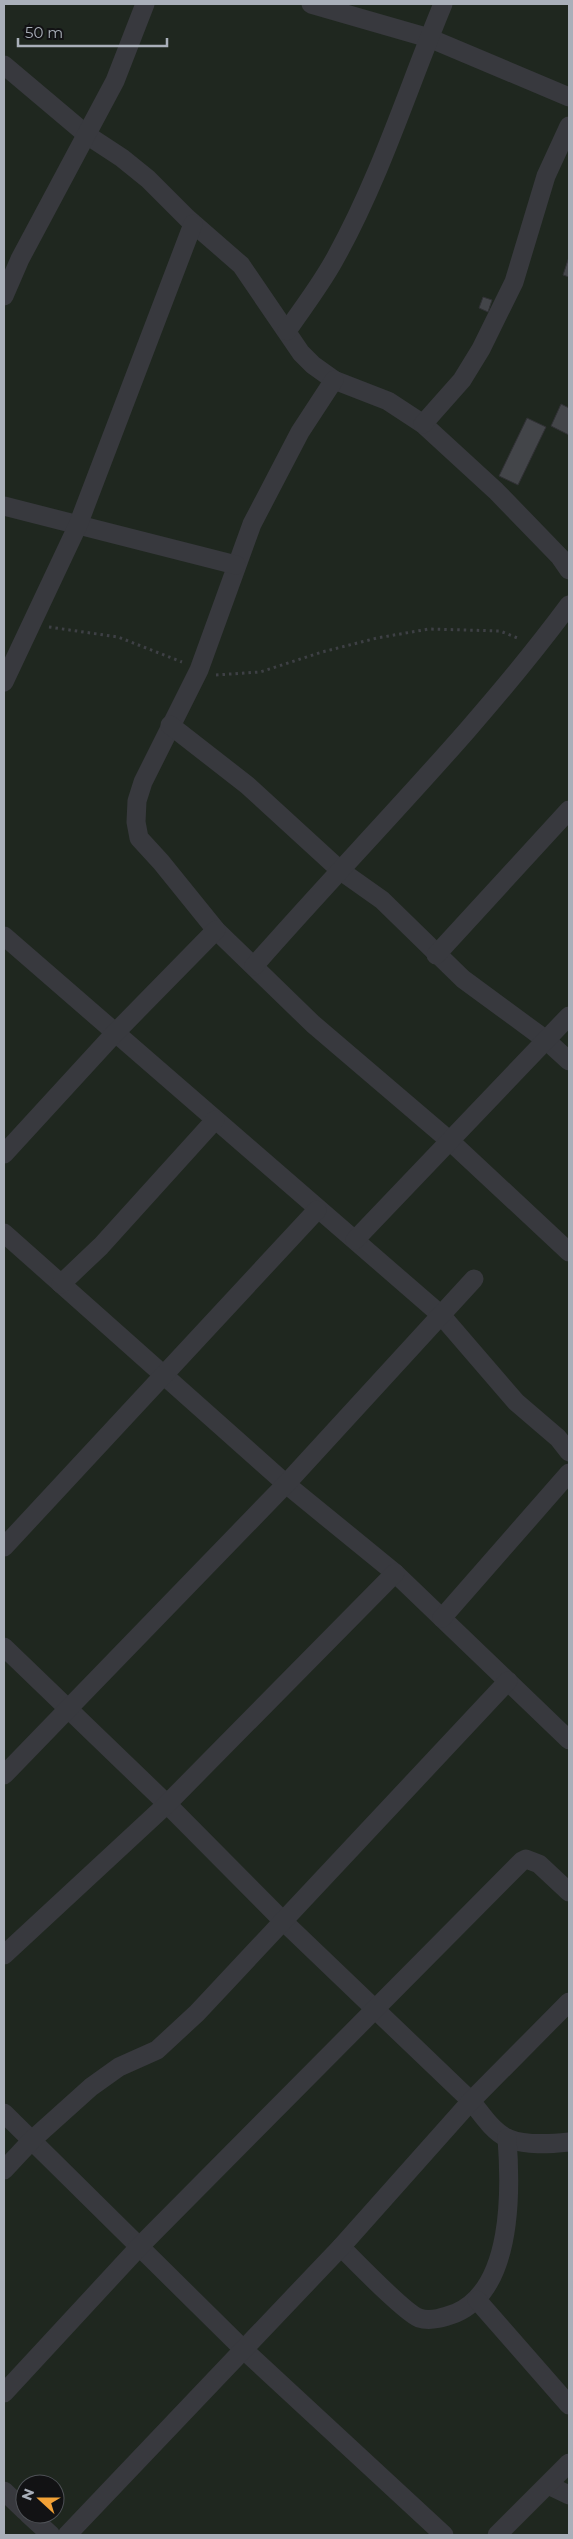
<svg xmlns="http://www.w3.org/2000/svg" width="573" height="2539" viewBox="0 0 573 2539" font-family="Montserrat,sans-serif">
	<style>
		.grass { fill: #1f271f; fill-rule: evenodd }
		.building { fill: #434549; stroke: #313135 }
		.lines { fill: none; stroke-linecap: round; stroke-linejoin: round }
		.path { stroke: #3e4045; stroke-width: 3; stroke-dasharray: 2.5 4; stroke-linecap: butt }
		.minor { stroke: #38393e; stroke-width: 19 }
	</style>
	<rect width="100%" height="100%" fill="#171719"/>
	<path class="grass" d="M 4,4 L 569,4 L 569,2535 L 4,2535 ZM 25,2484 L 55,2484 L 55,2514 L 25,2514 Z"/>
	<g class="building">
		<polygon points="569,257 569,277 563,275"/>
		<polygon points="483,297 492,300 488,312 479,308"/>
		<polygon points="561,404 569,408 569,435 551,426"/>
		<polygon points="527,418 546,427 518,485 499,476"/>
	</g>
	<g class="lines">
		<g class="path">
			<polyline points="49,627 118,637 182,662"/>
			<polyline points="216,675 260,672 322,652 377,638 429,629 500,631 520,639"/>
		</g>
		<g class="minor">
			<polyline points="311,4 429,38 569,97"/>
			<polyline points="4,65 87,135 122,158 148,179 187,218 241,265 301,353 313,365 334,380 388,401 423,424 496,491 560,557 569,570"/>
			<polyline points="4,296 20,259 115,81 145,4"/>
			<path d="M 287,331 C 304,306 323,282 337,255 C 381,175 408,88 443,4"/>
			<polyline points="334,380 300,432 252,524 199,670 143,782 137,801 136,822 139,838 161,862 216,930 313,1024 450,1141 569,1252"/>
			<polyline points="423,424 462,380 481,349 514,282 546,176 569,126"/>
			<polyline points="4,506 236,565"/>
			<polyline points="4,682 78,525 193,224"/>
			<polyline points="170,725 247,785 341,871 382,900 463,979 546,1040 569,1061"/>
			<polyline points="4,936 441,1315 516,1402 558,1438 569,1452"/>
			<polyline points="436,955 569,810"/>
			<path d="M 254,966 C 358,847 475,732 569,605"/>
			<polyline points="4,1154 115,1033 216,930"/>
			<polyline points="4,1233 286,1484 395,1573 569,1740"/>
			<polyline points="355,1240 569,1016"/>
			<polyline points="61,1284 101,1246 215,1120"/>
			<polyline points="4,1547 317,1210"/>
			<polyline points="442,1618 569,1473"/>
			<path d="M 4,1647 L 167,1804 L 283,1921 L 471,2101 C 481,2113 492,2131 507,2138 C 525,2146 550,2144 569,2142"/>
			<polyline points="4,1775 286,1484 474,1279"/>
			<polyline points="4,1955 167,1804 395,1573"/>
			<polyline points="4,2113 244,2350 444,2535"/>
			<polyline points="4,2170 32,2140 91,2087 119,2067 157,2050 197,2013 508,1681"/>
			<path d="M 341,2247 C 354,2260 405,2313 419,2318 C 431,2322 445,2317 456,2313 C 513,2288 511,2190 507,2138"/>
			<polyline points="477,2300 569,2405"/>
			<polyline points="4,2393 140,2246 522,1861 526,1859 539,1864 569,1892"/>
			<polyline points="548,2485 569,2495"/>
			<polyline points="4,2491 25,2511"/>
			<polyline points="28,2514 51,2535"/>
			<polyline points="67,2535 341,2247 471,2101 569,2002"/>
			<polyline points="497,2535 569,2463"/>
		</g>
	</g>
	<rect width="573" height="2539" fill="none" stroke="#a9afb9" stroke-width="10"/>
	<g transform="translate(40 2499) rotate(291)"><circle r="24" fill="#121214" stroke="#4e5156"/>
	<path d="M0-4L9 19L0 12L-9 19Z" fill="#f2a136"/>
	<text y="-8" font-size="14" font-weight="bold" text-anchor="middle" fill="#a9afb9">N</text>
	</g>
	<path d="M18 38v8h149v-8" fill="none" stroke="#a9afb9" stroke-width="2.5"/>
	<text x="25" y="38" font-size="15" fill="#a9afb9" stroke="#121214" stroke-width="4" paint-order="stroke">50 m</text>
</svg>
